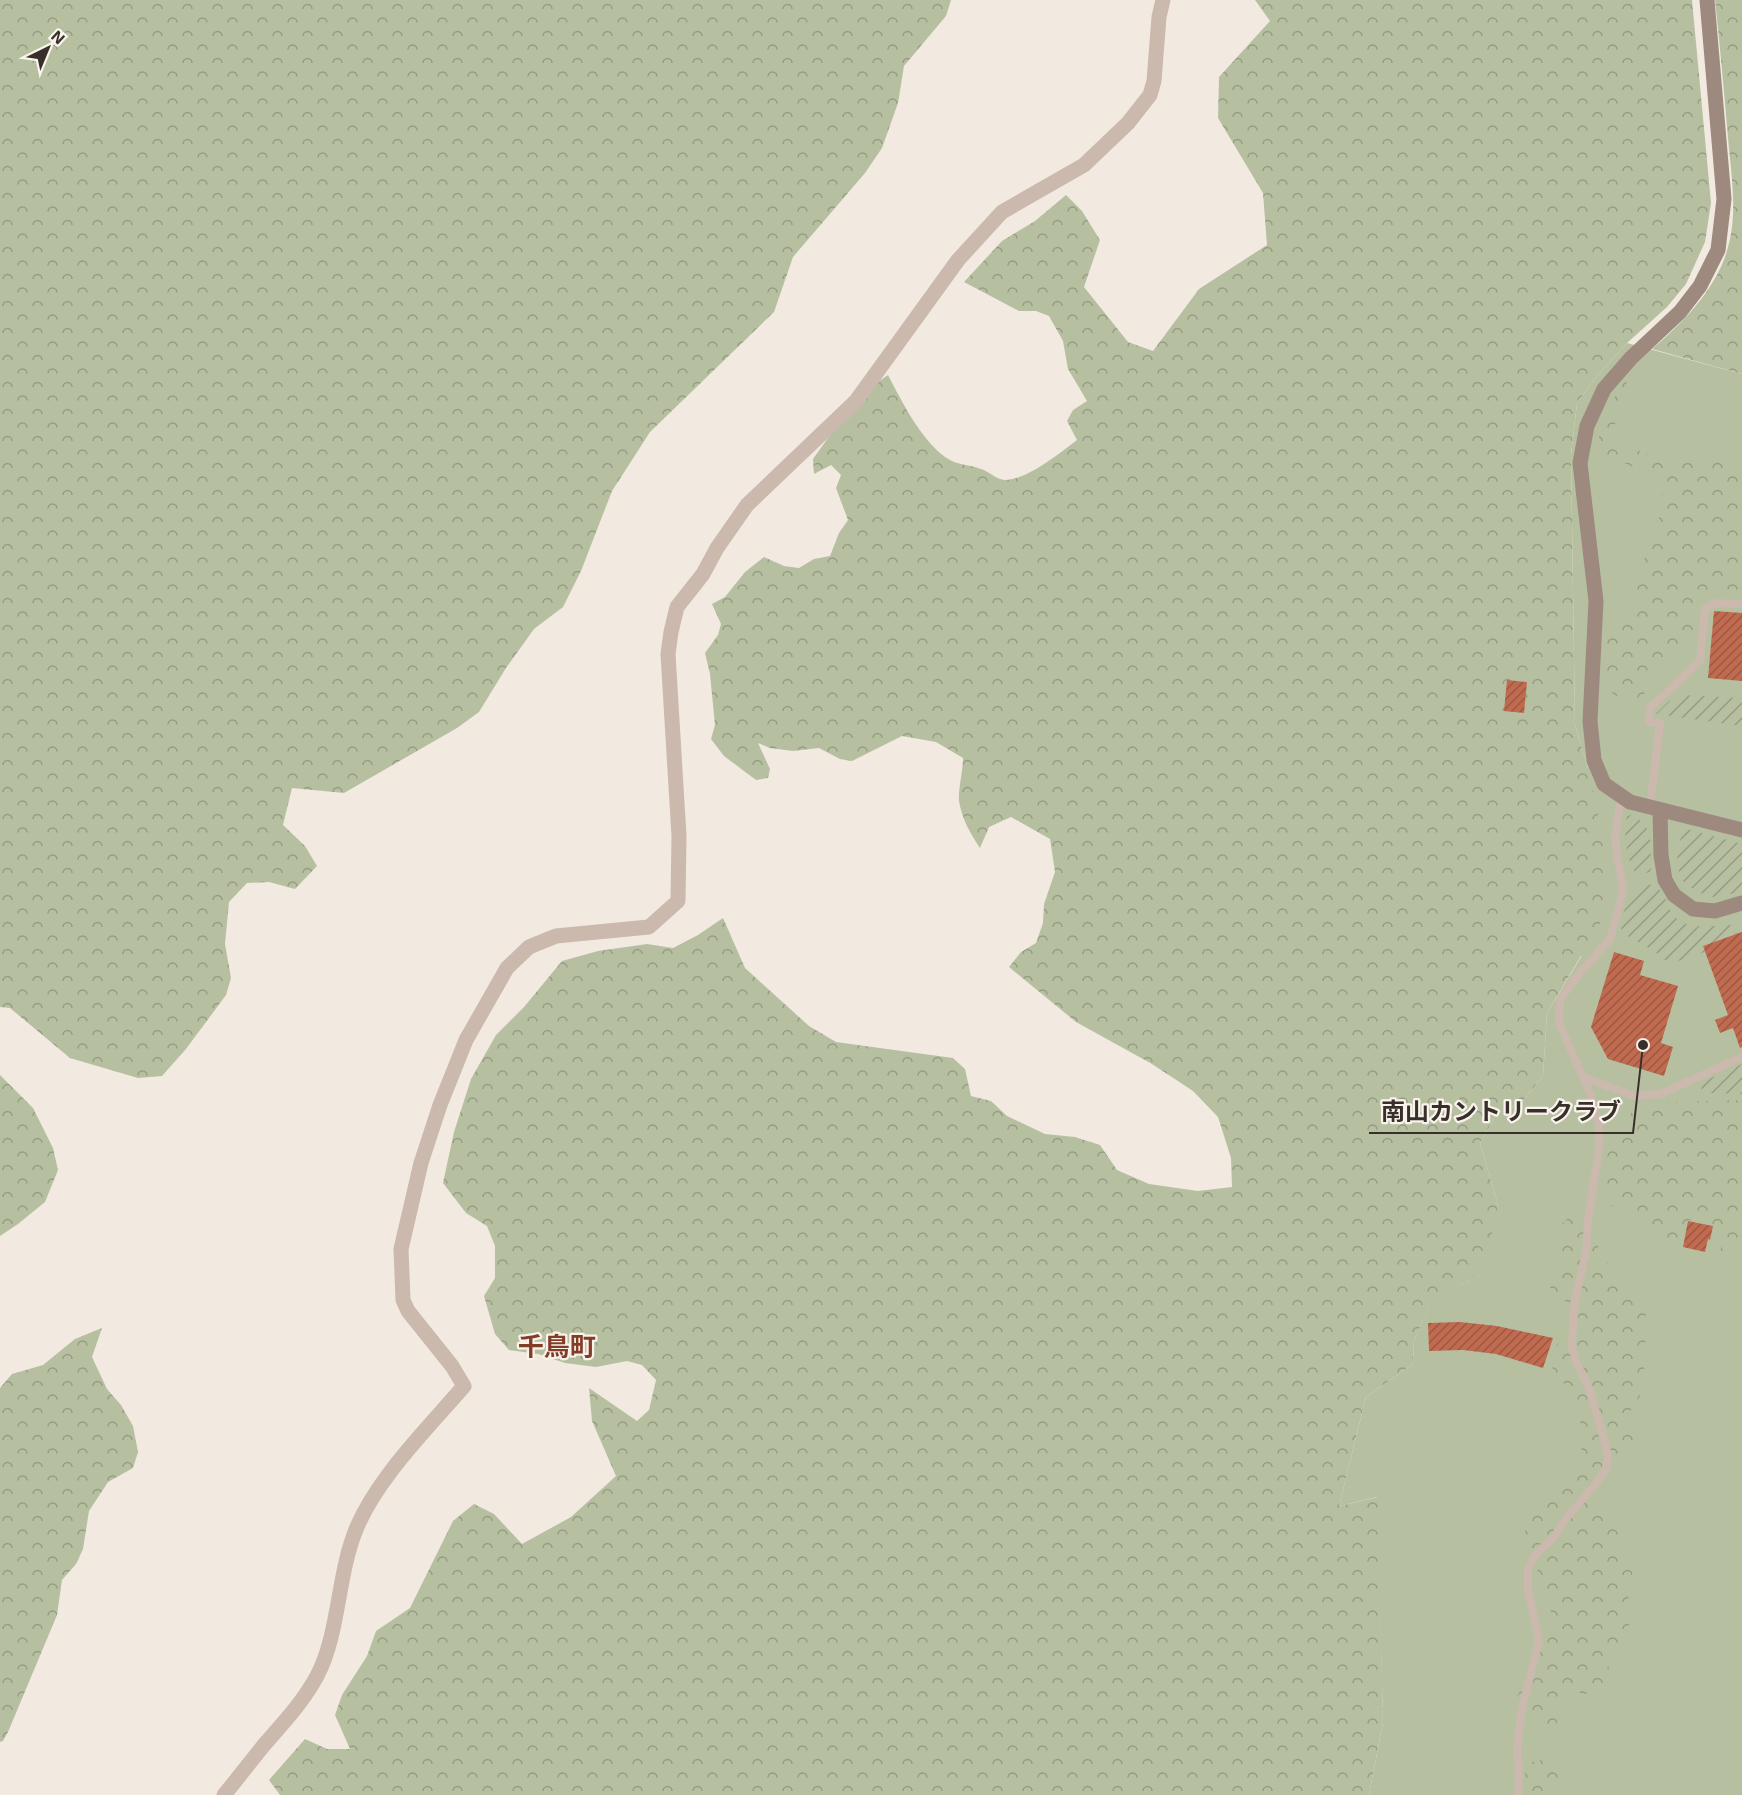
<svg xmlns="http://www.w3.org/2000/svg" width="1742" height="1795" viewBox="0 0 1742 1795" font-family="'Exo 2','Noto Sans JP',sans-serif">
	<style>
		.green { fill: #b6c0a0 }
		.forest { fill: url(#forest-crowns) }
		.garden { fill: url(#garden-furrows) }
		.building { fill: url(#building-hatch) }
		.lines { fill: none; stroke-linecap: round; stroke-linejoin: round }
		.lane { stroke: #cab9ac; stroke-width: 8 }
		.street { stroke: #cab9ac; stroke-width: 15 }
		.secondary { stroke: #9d897d; stroke-width: 15 }
		.labels { text-anchor: middle; stroke-width: 4.5; stroke-linejoin: round; paint-order: stroke }
		.quarter-label { font-size: 26px; font-weight: bold; fill: #833d27; stroke: #f9f3ec }
		.leader { fill: none; stroke: #382f2a; stroke-width: 2 }
		.callout-dot { fill: #382f2a; stroke: #f9f3ec; stroke-width: 2 }
		.callout-label { font-size: 24px; text-anchor: middle; font-weight: bold; fill: #382f2a; stroke: #f9f3ec; stroke-width: 4.5; stroke-linejoin: round; paint-order: stroke }
	</style>
	<defs>
		<pattern id="forest-crowns" width="20" height="18" patternUnits="userSpaceOnUse" patternTransform="scale(1.5)"><rect width="20" height="18" fill="#b6c0a0"/><path d="M2 6a3 3 0 1 1 6 0M12 15a3 3 0 1 1 6 0" fill="none" stroke="#959c83"/></pattern>
		<pattern id="garden-furrows" width="10" height="10" patternUnits="userSpaceOnUse" patternTransform="scale(1.5)"><rect width="10" height="10" fill="#b6c0a0"/><path d="M-1 1l2-2M0 10L10 0M9 11l2-2" fill="none" stroke="#959c83"/></pattern>
		<pattern id="building-hatch" width="6" height="6" patternUnits="userSpaceOnUse" patternTransform="scale(1.5)"><rect width="6" height="6" fill="#c06a50"/><path d="M-1 1l2-2M0 6l6-6M5 7l2-2" fill="none" stroke="#9d5843"/></pattern>
	</defs>
	<rect width="100%" height="100%" fill="#f2e9e0"/>
	<polygon class="green" points="1627,343 1742,374 1742,1795 1369,1795 1383,1722 1377,1497 1339,1506 1366,1397 1413,1364 1414,1341 1432,1298 1469,1281 1498,1205 1480,1143 1497,1113 1521,1103 1543,1076 1547,1013 1581,957 1588,768 1575,725 1571,455 1577,403 1596,377"/>
	<g class="forest">
		<polygon points="0,0 951,0 946,16 904,66 898,103 882,148 865,173 793,257 774,312 650,432 612,491 581,571 563,607 534,629 506,668 479,712 457,728 344,793 292,788 283,825 305,846 317,866 295,889 269,882 247,883 229,902 225,944 231,978 226,995 186,1049 162,1076 138,1078 70,1058 10,1008 0,1007"/>
		<path d="M 1255,0 L 1692,0 L 1711,203 L 1705,242 L 1686,284 L 1667,307 L 1627,343 L 1596,377 L 1577,403 L 1571,455 L 1575,725 L 1588,768 L 1602,833 L 1608,877 L 1603,919 L 1547,1013 L 1543,1076 L 1521,1103 L 1497,1113 L 1480,1143 L 1498,1205 L 1487,1257 L 1469,1281 L 1432,1299 L 1414,1341 L 1413,1364 L 1366,1397 L 1339,1506 L 1378,1497 L 1383,1722 L 1369,1795 L 280,1795 L 269,1780 L 305,1739 L 327,1749 L 350,1749 L 335,1715 L 342,1695 L 367,1656 L 376,1631 L 410,1608 L 453,1521 L 474,1504 L 494,1514 L 522,1544 L 571,1517 L 616,1476 L 592,1421 L 589,1388 L 637,1421 L 649,1410 L 656,1380 L 642,1365 L 627,1361 L 596,1367 L 565,1363 L 538,1354 L 509,1350 L 495,1334 L 484,1296 L 495,1278 L 495,1246 L 487,1226 L 466,1213 L 443,1183 L 454,1132 L 471,1079 L 496,1035 L 524,1007 L 562,961 L 598,951 L 647,944 L 673,948 L 698,935 L 723,918 L 745,968 L 809,1026 L 836,1042 L 953,1058 L 965,1069 L 971,1096 L 991,1101 L 1007,1116 L 1045,1134 L 1075,1137 L 1100,1145 L 1117,1170 L 1149,1184 L 1198,1191 L 1232,1187 L 1231,1158 L 1218,1117 L 1193,1091 L 1152,1064 L 1076,1022 L 1009,967 L 1021,952 L 1036,943 L 1043,923 L 1044,904 L 1055,872 L 1050,839 L 1011,817 L 989,827 L 980,848 C 970,833 962,819 959,801 C 958,789 963,772 963,758 L 936,742 L 902,736 L 852,761 L 840,759 L 819,748 L 793,751 L 770,748 L 758,743 L 770,769 L 768,778 L 756,780 L 724,756 L 711,739 L 715,725 L 710,674 L 705,653 L 718,635 L 721,624 L 712,604 L 725,597 L 745,572 L 764,557 L 784,566 L 799,568 L 814,559 L 830,556 L 839,533 L 848,520 L 836,488 L 841,475 L 831,465 L 814,474 L 813,459 C 835,429 857,395 888,375 C 901,400 924,446 950,460 C 959,465 971,465 981,469 C 988,471 997,480 1005,480 C 1027,480 1060,453 1077,440 L 1067,421 L 1073,410 L 1087,401 L 1068,369 L 1063,341 L 1049,316 L 1036,311 L 1019,311 L 964,282 L 1002,241 L 1035,221 L 1066,195 L 1082,211 L 1100,240 L 1084,287 L 1128,342 L 1153,351 L 1199,289 L 1267,245 L 1263,193 L 1218,118 L 1219,77 L 1270,21 Z"/>
		<path d="M 1715,0 L 1742,0 L 1742,374 L 1652,349 C 1683,323 1718,287 1728,247 C 1738,213 1731,173 1728,138 C 1724,92 1720,46 1715,0 Z"/>
		<path d="M 1625,379 L 1629,390 L 1613,429 L 1612,440 L 1674,465 L 1709,460 L 1726,462 L 1742,469 L 1742,591 L 1733,595 L 1715,595 L 1700,602 L 1693,634 L 1661,670 L 1642,697 L 1631,705 L 1612,693 L 1603,681 L 1606,639 L 1633,603 L 1635,580 L 1657,531 L 1662,500 L 1663,481 L 1596,450 C 1602,422 1610,403 1625,379 Z"/>
		<polygon points="0,1075 33,1108 53,1148 58,1170 45,1202 18,1224 0,1236"/>
		<polygon points="1742,1100 1742,1257 1725,1257 1720,1254 1722,1237 1720,1226 1688,1220 1681,1250 1669,1252 1637,1213 1617,1206 1606,1205 1600,1178 1610,1145 1638,1103"/>
		<path d="M 1578,1213 L 1599,1231 L 1595,1241 L 1611,1269 L 1646,1305 L 1645,1363 L 1640,1396 L 1628,1415 C 1635,1426 1638,1435 1635,1448 C 1623,1454 1610,1459 1600,1468 C 1593,1475 1590,1485 1582,1492 L 1597,1511 L 1615,1518 L 1619,1537 L 1613,1548 L 1620,1553 L 1633,1568 C 1632,1579 1629,1590 1628,1601 C 1625,1623 1636,1630 1621,1652 C 1617,1658 1615,1662 1608,1664 L 1612,1687 L 1604,1694 L 1582,1694 L 1571,1687 L 1561,1693 L 1557,1721 L 1558,1733 L 1531,1726 L 1517,1702 L 1521,1683 L 1543,1642 L 1551,1611 L 1541,1577 L 1522,1542 L 1528,1522 L 1540,1507 L 1559,1493 L 1582,1462 L 1580,1413 L 1574,1394 L 1553,1372 L 1551,1357 L 1558,1342 L 1567,1343 L 1583,1333 L 1582,1322 L 1565,1301 L 1555,1296 L 1550,1288 C 1568,1265 1561,1255 1557,1229 L 1566,1220 Z"/>
		<polygon points="102,1328 92,1357 107,1389 121,1405 133,1426 138,1452 133,1468 108,1482 89,1511 83,1549 76,1564 62,1580 57,1615 8,1732 3,1741 0,1742 0,1388 12,1374 43,1365 75,1339"/>
		<polygon points="1554,1758 1563,1773 1557,1795 1524,1795 1525,1773 1532,1762"/>
	</g>
	<g class="garden">
		<polygon points="1681,695 1742,698 1742,726 1656,714 1668,702"/>
		<path d="M 1631,815 C 1655,825 1650,844 1651,868 L 1650,872 L 1637,875 C 1626,860 1623,835 1627,816 Z"/>
		<polygon points="1687,829 1742,844 1742,892 1713,897 1697,892 1683,881 1676,864 1681,836 1683,832"/>
		<path d="M 1648,884 C 1672,890 1662,912 1682,922 C 1697,930 1714,925 1731,925 L 1737,934 L 1703,946 L 1705,952 L 1678,961 L 1666,961 L 1654,951 L 1624,934 L 1621,928 L 1624,911 L 1631,896 L 1637,889 Z"/>
		<polygon points="1742,1064 1742,1094 1705,1093 1701,1088 1704,1081"/>
	</g>
	<g class="building">
		<polygon points="1714,611 1742,613 1742,681 1708,678"/>
		<polygon points="1507,680 1527,682 1524,713 1504,711"/>
		<polygon points="1742,932 1742,1047 1740,1048 1733,1028 1720,1033 1715,1020 1728,1015 1703,946"/>
		<polygon points="1614,952 1644,961 1640,975 1678,986 1661,1043 1673,1047 1664,1076 1608,1059 1591,1027"/>
		<polygon points="1688,1221 1713,1226 1710,1240 1708,1239 1705,1252 1683,1247"/>
		<polygon points="1460,1322 1497,1326 1553,1338 1543,1368 1496,1354 1463,1350 1429,1351 1428,1323"/>
	</g>
	<g class="lines">
		<g class="lane">
			<polyline points="1650,807 1660,723 1649,722 1650,708 1700,661 1705,609 1715,603 1742,604"/>
			<polyline points="1583,1077 1634,1096 1661,1094 1742,1057"/>
			<polyline points="1518,1795 1519,1775 1517,1747 1521,1713 1539,1641 1528,1589 1528,1570 1535,1555 1555,1536 1564,1521 1594,1486 1606,1469 1608,1458 1606,1446 1589,1388 1577,1364 1572,1347 1574,1305 1586,1252 1588,1219 1599,1149 1599,1123 1589,1091 1559,1023 1560,1000 1574,980 1610,939 1623,891 1615,839 1621,796"/>
		</g>
		<path class="street" d="M 224,1795 C 238,1778 251,1761 264,1745 C 283,1723 303,1702 317,1676 C 340,1632 337,1574 357,1527 C 379,1476 428,1428 464,1386 L 452,1366 L 408,1311 L 403,1300 L 401,1249 L 421,1163 L 440,1105 L 466,1040 L 507,968 L 529,947 L 556,936 L 649,927 L 678,901 L 679,836 L 668,654 L 671,632 L 677,607 L 703,574 L 717,548 L 747,505 L 856,401 L 958,260 L 1002,212 L 1084,165 L 1128,123 L 1150,95 L 1154,81 L 1159,17 L 1163,0"/>
		<g class="secondary">
			<polyline points="1707,0 1724,199 1718,250 1700,286 1680,312 1631,358 1604,389 1587,426 1580,463 1596,601 1590,721 1594,760 1604,784 1630,802 1742,830"/>
			<polyline points="1660,810 1661,855 1665,880 1674,895 1693,909 1715,911 1742,903"/>
		</g>
	</g>
	<g class="labels">
		<g class="quarter-label">
			<text x="557" y="1356">千鳥町</text>
		</g>
	</g>
	<path class="leader" d="M1643 1045L1633 1133H1369"/>
	<circle class="callout-dot" cx="1643" cy="1045" r="6"/>
	<g class="callout-label">
		<text x="1501" y="1120">南山カントリークラブ</text>
	</g>
	<g transform="translate(48 48) rotate(43)" stroke="#f9f3ec" stroke-width="4.5" paint-order="stroke">
	<path d="M0-4.5L10 22L0 15L-10 22Z" fill="#382f2a"/>
	<text y="-9" font-size="16" font-weight="bold" text-anchor="middle" fill="#382f2a">N</text>
	</g>
</svg>
